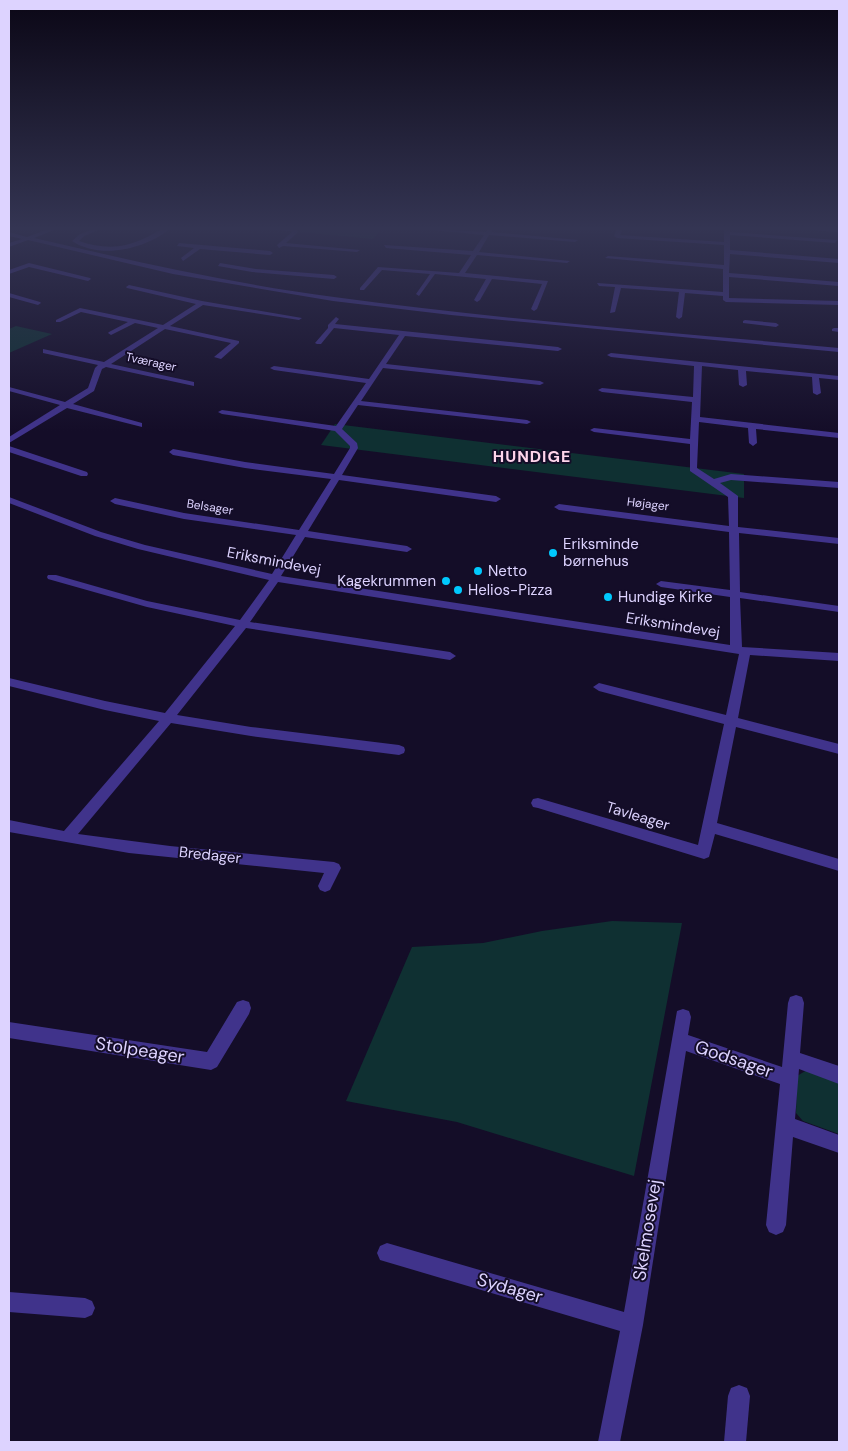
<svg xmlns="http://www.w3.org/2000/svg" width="848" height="1451" viewBox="0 0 848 1451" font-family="'DM Sans',sans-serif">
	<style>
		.green { fill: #0f3032 }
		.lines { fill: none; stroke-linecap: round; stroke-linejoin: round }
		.minor { fill: #40338b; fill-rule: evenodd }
		.poi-dot { fill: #00c9fe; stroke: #140d28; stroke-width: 2 }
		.labels { text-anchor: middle; stroke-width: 4; stroke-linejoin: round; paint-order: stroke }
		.far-street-label { font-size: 12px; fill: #ddd3ff; stroke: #140d28 }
		.poi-label { font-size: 15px; fill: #ddd3ff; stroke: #140d28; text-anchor: start }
		.street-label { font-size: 15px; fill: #ddd3ff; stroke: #140d28 }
		.far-district-label { font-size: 16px; font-weight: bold; letter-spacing: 1px; fill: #ffd5eb; stroke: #140d28 }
		.near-street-label { font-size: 18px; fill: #ddd3ff; stroke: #140d28 }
	</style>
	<rect width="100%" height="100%" fill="#140d28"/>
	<g class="green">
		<polygon points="297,228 381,230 373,239 301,232"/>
		<polygon points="16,326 52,334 9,353 9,329"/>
		<polygon points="335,424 744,474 744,498 321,445"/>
		<polygon points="612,921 682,923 634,1176 457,1122 346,1101 412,947 483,943 542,931"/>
		<polygon points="807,1070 839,1082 839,1134 803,1121 796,1113 797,1076"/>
	</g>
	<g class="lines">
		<g class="minor">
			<path d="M 51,228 L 59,228 L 34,238 C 133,261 233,284 334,297 C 502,320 671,332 839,348 L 839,352 L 451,315 L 333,301 L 173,274 L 28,240 L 9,247 L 9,243 L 22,239 L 9,236 L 9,232 L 27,237 Z"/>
			<path d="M 96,228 L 103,228 L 84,236 L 79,241 C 102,249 123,249 145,238 C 154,234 161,228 171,228 C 146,249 101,260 72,241 L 80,234 Z"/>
			<polygon points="246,228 295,228 298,231 297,233 286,243 360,250 357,252 283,246 279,248 277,245 292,232 291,231"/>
			<polygon points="412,228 486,232 488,228 494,228 491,232 578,240 575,242 489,235 479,252 570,261 567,263 477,255 465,273 548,281 537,309 534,311 531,309 542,284 492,279 480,300 477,302 474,300 486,279 435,274 419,296 416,294 430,274 382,270 364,290 360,290 360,288 378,267 459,273 471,255 386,248 384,245 473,251 484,235"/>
			<polygon points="617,228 623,228 620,235 724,242 724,228 730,228 730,232 837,240 835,243 730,235 730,250 839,259 839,263 730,254 729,273 839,282 839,286 729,277 729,298 839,301 839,305 726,302 723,300 723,296 685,293 682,317 679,319 676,317 679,292 621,288 615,312 610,313 615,287 599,286 597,283 723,292 723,269 605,258 608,256 724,265 724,245 617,238 614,236"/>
			<polygon points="808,228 839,228 839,232 811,230"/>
			<polygon points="179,243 270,251 273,253 270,255 200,249 183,261 181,258 194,248 177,246"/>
			<polygon points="29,263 90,278 91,279 88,281 29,267 9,274 9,270"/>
			<polygon points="220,263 256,269 334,275 337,277 334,279 252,272 218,266"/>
			<polygon points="129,285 202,301 302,318 299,320 203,305 170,326 239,341 239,343 221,359 214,357 231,343 165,329 111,364 194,382 194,386 106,367 102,369 94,391 73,404 142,423 142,427 67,408 9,443 9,437 60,405 9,391 9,387 65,402 88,388 95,368 98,365 43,353 43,349 104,362 158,328 135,323 111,335 108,333 109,332 128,322 81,312 60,322 56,322 56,320 80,308 163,325 196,304 127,288 126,287"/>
			<polygon points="9,293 40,302 41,303 38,305 9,297"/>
			<polygon points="336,317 339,319 335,324 558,347 562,349 558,351 405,336 386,364 540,381 544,383 540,385 383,368 361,401 527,420 531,422 527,424 358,405 342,429 357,443 358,448 342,475 496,496 501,499 496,502 339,480 308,531 407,546 412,549 407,552 305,537 281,576 730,645 730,597 661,587 656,584 661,581 730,590 729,532 559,510 554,507 559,504 729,526 728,497 690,471 690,444 594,432 590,430 594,428 690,439 692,402 602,392 598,390 602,388 693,397 694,366 611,357 607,355 611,353 839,376 839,380 819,378 821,393 817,395 813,393 812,377 746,371 747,385 743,387 739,385 738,370 702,366 700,417 839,433 839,438 756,429 757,443 753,446 749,443 748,428 699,422 697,468 714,479 731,474 839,482 839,488 731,480 720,483 738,496 738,527 839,538 839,544 739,533 740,592 839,606 839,612 740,598 742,647 839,653 839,661 750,655 738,718 839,744 839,754 736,727 717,823 839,859 839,871 715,834 709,857 704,859 538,808 533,807 531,803 533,799 538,798 698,845 724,724 599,691 593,687 599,683 726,715 739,654 278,582 250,622 450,652 456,656 450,660 246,628 177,715 251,727 399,745 404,747 405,750 404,753 399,755 251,736 171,723 78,834 170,846 334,862 339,864 341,868 330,890 325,892 320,890 318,886 324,873 129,853 9,832 9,820 64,831 159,721 105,710 9,686 9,678 105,701 165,713 235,626 147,607 48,579 47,577 48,575 56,575 147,601 240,620 269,580 138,549 95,536 9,503 9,497 101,532 145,545 272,574 296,535 184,519 115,504 110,501 115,498 184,513 299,530 331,479 245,468 173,455 169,452 173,449 245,462 334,474 350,448 350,446 335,431 222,414 218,412 222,410 336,426 366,383 274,370 270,368 274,366 369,379 399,335 334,328 321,344 317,344 315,343 328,328 328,325"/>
			<polygon points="745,320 776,323 779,325 776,327 743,323 743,321"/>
			<polygon points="834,328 839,328 839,332 832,331 832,329"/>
			<polygon points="9,446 87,472 88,474 87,476 81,476 9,452"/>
			<polygon points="796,995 802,997 804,1003 800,1053 839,1066 839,1084 799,1069 795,1119 839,1135 839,1153 793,1137 786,1225 783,1232 776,1235 769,1232 766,1225 780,1084 686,1051 643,1325 620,1442 598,1442 620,1331 380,1260 377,1253 380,1246 387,1243 624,1312 677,1011 683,1009 689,1011 691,1017 688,1035 782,1067 788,1003 790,997"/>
			<polygon points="243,1000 249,1002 251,1008 249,1014 217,1067 211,1070 9,1038 9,1022 207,1052 237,1002"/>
			<polygon points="9,1292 85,1298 92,1301 95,1308 92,1315 85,1318 9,1312"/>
			<polygon points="739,1385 747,1388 750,1396 746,1442 724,1442 728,1396 731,1388"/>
		</g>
	</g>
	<linearGradient id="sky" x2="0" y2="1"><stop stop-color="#0b0716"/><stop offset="0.53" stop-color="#343553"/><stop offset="1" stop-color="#343553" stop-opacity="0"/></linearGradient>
	<rect width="848" height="431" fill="url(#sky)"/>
	<g class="poi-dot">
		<circle cx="553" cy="553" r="5"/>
		<circle cx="478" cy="571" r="5"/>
		<circle cx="446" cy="581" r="5"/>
		<circle cx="458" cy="590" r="5"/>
		<circle cx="608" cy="597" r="5"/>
	</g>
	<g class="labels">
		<g class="far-street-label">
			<text transform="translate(151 362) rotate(12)" y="4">Tværager</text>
			<text transform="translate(648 504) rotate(7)" y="4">Højager</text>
			<text transform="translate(210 507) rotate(9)" y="4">Belsager</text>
		</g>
		<g class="poi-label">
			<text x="563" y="549">Eriksminde<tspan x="563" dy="17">børnehus</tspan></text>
			<text x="488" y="576">Netto</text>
			<text x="436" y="586" text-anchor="end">Kagekrummen</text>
			<text x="468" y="595">Helios-Pizza</text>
			<text x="618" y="602">Hundige Kirke</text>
		</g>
		<g class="street-label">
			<text transform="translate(274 561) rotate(11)" y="5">Eriksmindevej</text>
			<text transform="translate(673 625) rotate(9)" y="5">Eriksmindevej</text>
			<text transform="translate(638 816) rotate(17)" y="5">Tavleager</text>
			<text transform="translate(210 855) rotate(6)" y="5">Bredager</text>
		</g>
		<g class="far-district-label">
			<text x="532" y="462">HUNDIGE</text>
		</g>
		<g class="near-street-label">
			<text transform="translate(140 1050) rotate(9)" y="6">Stolpeager</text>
			<text transform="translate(734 1059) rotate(19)" y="6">Godsager</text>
			<text transform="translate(647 1230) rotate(-81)" y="6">Skelmosevej</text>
			<text transform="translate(510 1288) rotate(16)" y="6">Sydager</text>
		</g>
	</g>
	<rect width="848" height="1451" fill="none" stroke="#ddd3ff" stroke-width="20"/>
</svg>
